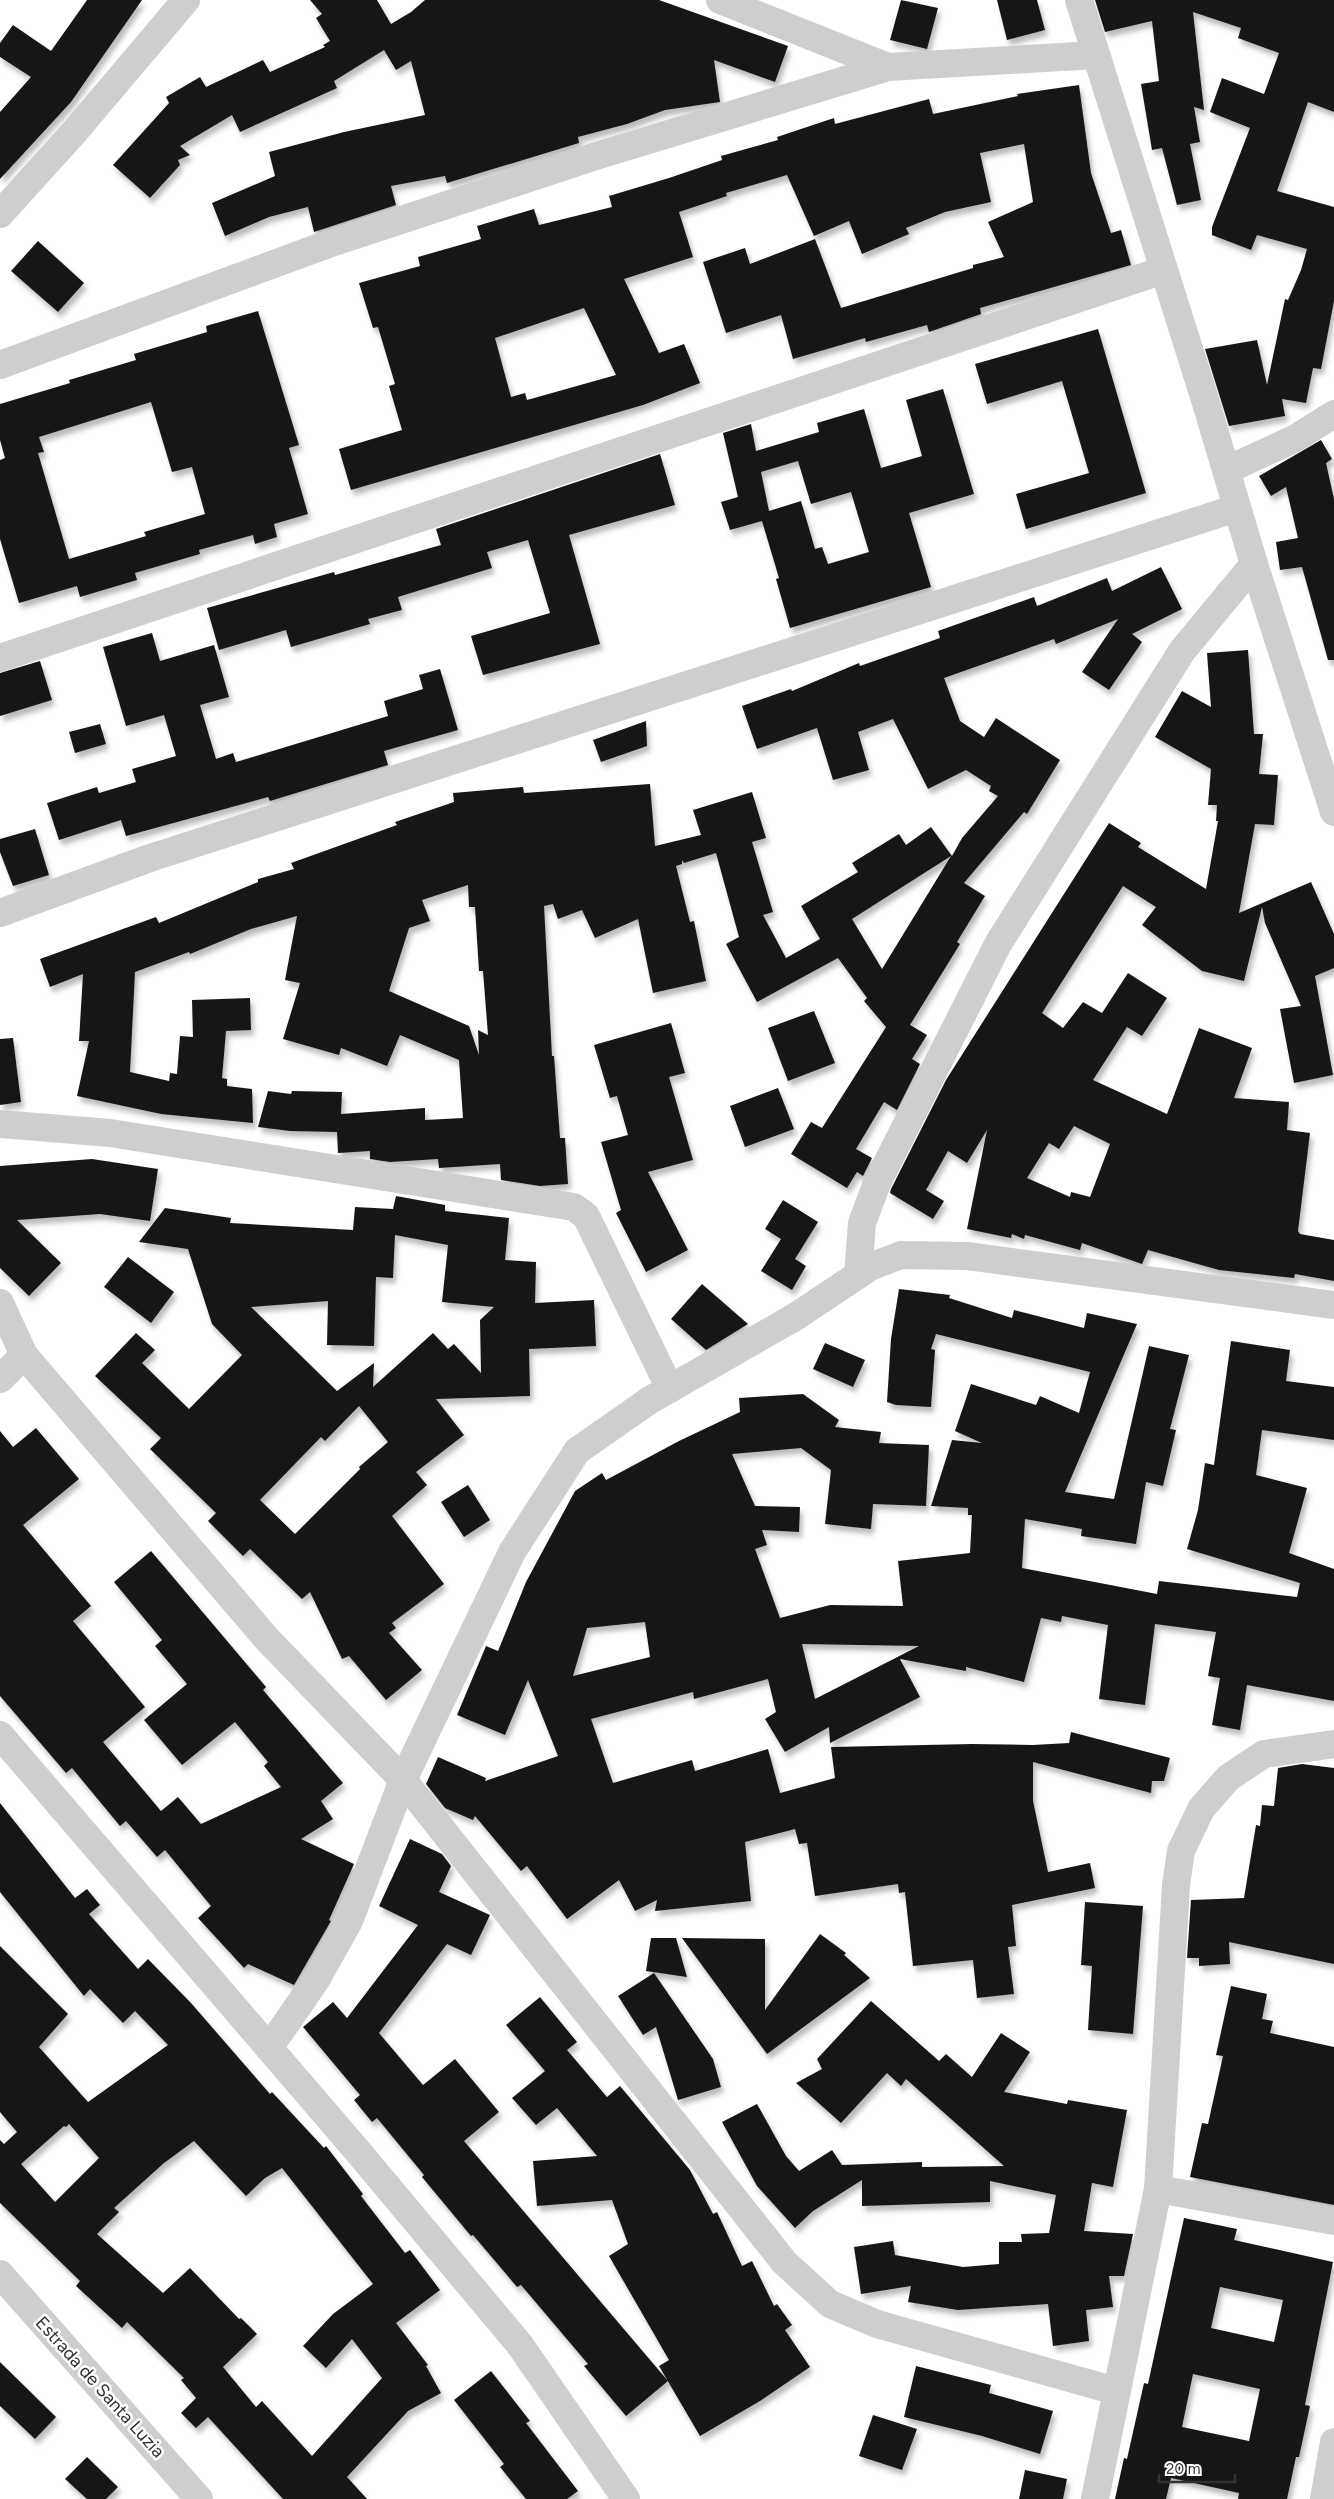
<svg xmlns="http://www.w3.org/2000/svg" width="1334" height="2499" viewBox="0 0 1334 2499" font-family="Figtree,sans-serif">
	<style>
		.building { fill: #181818; fill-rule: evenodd; filter: url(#shadow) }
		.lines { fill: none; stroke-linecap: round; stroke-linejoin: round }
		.minor { stroke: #cecece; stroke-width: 28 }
		.labels { text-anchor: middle; stroke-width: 5; stroke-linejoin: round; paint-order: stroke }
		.street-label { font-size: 18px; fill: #313131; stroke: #fff }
	</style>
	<defs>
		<filter id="shadow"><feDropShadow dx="3" dy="5.5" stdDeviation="2.5" flood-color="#0004"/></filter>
	</defs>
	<rect width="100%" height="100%" fill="#fff"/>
	<g class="building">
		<polygon points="87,0 142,0 71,102 0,179 0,112 31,77 0,57 0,43 13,25 51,51"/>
		<polygon points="310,0 377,0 391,24 411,12 425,0 659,0 788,46 775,82 714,60 720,102 665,110 627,124 578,137 579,143 447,183 445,176 391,186 396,205 314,232 308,207 269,217 225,236 212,203 275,176 269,152 344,132 425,115 411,61 396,70 384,50 334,81 337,88 240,132 232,115 180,146 190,155 178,160 180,165 150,198 113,165 169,103 166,97 200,77 206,87 263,60 270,72 325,47 323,45 330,41 316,18 322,14"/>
		<polygon points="901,0 938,8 927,49 890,40"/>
		<polygon points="997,0 1037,0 1045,30 1007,40"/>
		<polygon points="1095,0 1334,0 1334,112 1308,102 1277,191 1334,207 1334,301 1321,369 1313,368 1306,403 1282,399 1285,416 1229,426 1205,349 1257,340 1267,385 1285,299 1288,300 1301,270 1307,249 1257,235 1251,250 1212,235 1212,227 1250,128 1210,112 1222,78 1264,94 1279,53 1238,38 1241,28 1193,12 1204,110 1194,107 1200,142 1190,144 1201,200 1177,205 1162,148 1152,150 1141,84 1159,81 1152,21 1105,32"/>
		<path d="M 1079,85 L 1091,173 L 1111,233 L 1121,230 L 1131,265 L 980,308 L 981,314 L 929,332 L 927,325 L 866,342 L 865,338 L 793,359 L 781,315 L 726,333 L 703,262 L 745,248 L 750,264 L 815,239 L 841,308 L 973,268 L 973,265 L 1004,257 L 988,222 L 1033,202 L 1024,144 L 980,153 L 991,202 L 945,212 L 906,228 L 909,234 L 862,254 L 849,221 L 814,236 L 787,175 L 726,193 L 727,196 L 679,212 L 693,257 L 624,279 L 659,353 L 684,344 L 700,383 L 643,405 L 351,490 L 339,449 L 402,430 L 389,386 L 395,384 L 378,327 L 373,328 L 359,283 L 420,266 L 418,257 L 481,239 L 477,226 L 534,209 L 539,225 L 612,207 L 609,196 L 669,178 L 722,160 L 721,156 L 778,140 L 777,137 L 834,118 L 835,124 L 929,99 L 933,114 L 1018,96 L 1017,94 ZM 584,308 L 616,375 L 527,400 L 525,393 L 511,397 L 495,338 Z"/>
		<polygon points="38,241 84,283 58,312 11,271"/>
		<path d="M 258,311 L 299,445 L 289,448 L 308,514 L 274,524 L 277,537 L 255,544 L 253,535 L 199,550 L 200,554 L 135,573 L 137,580 L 80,597 L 77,586 L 19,603 L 0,539 L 0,460 L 5,458 L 0,440 L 0,404 L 70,383 L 69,380 L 136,360 L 134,354 L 207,332 L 206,326 ZM 151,402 L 172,472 L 192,467 L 205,514 L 144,532 L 146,536 L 69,559 L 38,453 L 44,452 L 39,437 Z"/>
		<polygon points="1098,329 1146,493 1026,529 1016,494 1089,473 1062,381 987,404 975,364"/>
		<path d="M 943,389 L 974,494 L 909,513 L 931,587 L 790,628 L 776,579 L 779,578 L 762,521 L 730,530 L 721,502 L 738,497 L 723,433 L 751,424 L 756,451 L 819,432 L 817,423 L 864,409 L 881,468 L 922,456 L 906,400 ZM 798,461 L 811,504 L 851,492 L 869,552 L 828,564 L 822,547 L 815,549 L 801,501 L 769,511 L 761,472 Z"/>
		<polygon points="1321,440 1332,459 1326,463 1334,499 1334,660 1328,660 1302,567 1280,570 1276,542 1298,538 1286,487 1271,496 1259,476"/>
		<polygon points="660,454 675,505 569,535 600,644 483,675 471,636 550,613 528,540 487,552 492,568 398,597 402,610 368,619 370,624 291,647 286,630 219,650 207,608 334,572 335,575 441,545 436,529"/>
		<path d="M 1161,567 L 1182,609 L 1132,634 L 1142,642 L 1109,690 L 1082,672 L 1118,619 L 1056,644 L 1054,639 L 944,678 L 960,721 L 984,737 L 996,718 L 1060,760 L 1027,814 L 1024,812 L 964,883 L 985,896 L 957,942 L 960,944 L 910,1025 L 927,1035 L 912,1059 L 920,1064 L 897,1110 L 884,1102 L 856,1149 L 872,1158 L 863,1176 L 857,1172 L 847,1188 L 791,1154 L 811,1122 L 822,1128 L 886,1027 L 864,1001 L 867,998 L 838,958 L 757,1002 L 726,944 L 739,937 L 716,853 L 684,863 L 682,860 L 682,864 L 676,866 L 690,922 L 694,921 L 706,981 L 653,993 L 638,919 L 595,938 L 582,910 L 558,919 L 553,904 L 544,906 L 552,1056 L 554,1056 L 560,1138 L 565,1138 L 568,1184 L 540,1186 L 501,1180 L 500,1164 L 439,1168 L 438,1159 L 390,1162 L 370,1159 L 370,1151 L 338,1153 L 337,1132 L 290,1131 L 258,1127 L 268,1091 L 291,1094 L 292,1091 L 342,1092 L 341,1114 L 425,1108 L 425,1120 L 463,1118 L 459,1060 L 400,1035 L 387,1066 L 341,1048 L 339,1055 L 283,1039 L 300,983 L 285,980 L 297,916 L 251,929 L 190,954 L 189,952 L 135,972 L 130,1072 L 169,1081 L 170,1073 L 177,1074 L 180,1036 L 193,1037 L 192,1000 L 250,998 L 251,1030 L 226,1031 L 222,1078 L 227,1079 L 227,1086 L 252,1089 L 253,1123 L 161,1114 L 77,1096 L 89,1041 L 79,1041 L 83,974 L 50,987 L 40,959 L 156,917 L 159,923 L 258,882 L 258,879 L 294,869 L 291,863 L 397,825 L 395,822 L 454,802 L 453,793 L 523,787 L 524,793 L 650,784 L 655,846 L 701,835 L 693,810 L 752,792 L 766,838 L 752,842 L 773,912 L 763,915 L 786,958 L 820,939 L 801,906 L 858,872 L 852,863 L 899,834 L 906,845 L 931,827 L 952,856 L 962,838 L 998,796 L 989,791 L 991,786 L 966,770 L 928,789 L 893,719 L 858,732 L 869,770 L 833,780 L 817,728 L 757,749 L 742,706 L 791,689 L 792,691 L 859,663 L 860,666 L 940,638 L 938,631 L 1034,597 L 1037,606 L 1107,578 L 1112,591 ZM 951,856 L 882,969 L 852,919 ZM 468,885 L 469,907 L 475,907 L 479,971 L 483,971 L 488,1035 L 478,1030 L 479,1055 L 469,1026 L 389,991 L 409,928 L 430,921 L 422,900 Z"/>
		<polygon points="152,633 160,661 214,645 229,697 200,705 216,759 233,753 236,762 388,716 384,701 423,689 419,675 440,669 458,730 384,751 388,765 270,801 268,797 126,836 121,820 59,840 47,803 97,787 99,793 136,782 132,769 176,756 164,715 126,726 103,647"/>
		<path d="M 1248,650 L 1254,734 L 1263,734 L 1259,774 L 1278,775 L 1274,825 L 1255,824 L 1239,913 L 1311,882 L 1334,934 L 1334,968 L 1315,976 L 1333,1075 L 1294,1083 L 1280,1009 L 1301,1006 L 1265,923 L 1262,907 L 1244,981 L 1202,971 L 1142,925 L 1156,907 L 1123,886 L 1042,1013 L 1063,1028 L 1083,1002 L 1102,1013 L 1128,973 L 1167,998 L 1142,1036 L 1127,1027 L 1093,1080 L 1167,1114 L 1199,1028 L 1252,1048 L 1234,1098 L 1289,1102 L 1287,1130 L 1310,1133 L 1298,1231 L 1300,1234 L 1334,1240 L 1334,1281 L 1295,1274 L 1294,1278 L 1219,1270 L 1148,1250 L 1142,1264 L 1082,1243 L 1080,1250 L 1025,1235 L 1024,1239 L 1012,1234 L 1011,1238 L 967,1229 L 987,1130 L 967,1163 L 948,1151 L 926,1190 L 944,1201 L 933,1219 L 890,1193 L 891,1189 L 946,1080 L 1109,823 L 1141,843 L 1138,847 L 1206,889 L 1218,821 L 1216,821 L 1217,805 L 1208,805 L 1211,769 L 1155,737 L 1182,691 L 1211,707 L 1207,653 ZM 1074,1126 L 1110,1144 L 1090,1197 L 1071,1192 L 1070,1197 L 1027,1178 L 1049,1143 L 1059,1149 Z"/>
		<polygon points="40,661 52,700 0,716 0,673"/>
		<polygon points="646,721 647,746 601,762 593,740"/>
		<polygon points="100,724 106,744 75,753 69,732"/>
		<polygon points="35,829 49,875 13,886 0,852 0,839"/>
		<polygon points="814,1011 835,1063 788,1081 768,1028"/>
		<polygon points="671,1023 685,1073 669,1077 693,1160 648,1172 688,1250 646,1272 616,1213 621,1210 601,1142 628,1135 617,1096 610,1098 594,1045"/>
		<polygon points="13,1038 21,1102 0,1105 0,1039"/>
		<polygon points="778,1088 794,1129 745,1147 730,1106"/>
		<polygon points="92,1159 158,1169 150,1221 100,1214 17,1220 61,1263 29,1296 0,1268 0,1166"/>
		<path d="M 396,1196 L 445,1205 L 445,1211 L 509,1218 L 505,1260 L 536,1262 L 535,1303 L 594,1300 L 596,1346 L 529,1349 L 530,1396 L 436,1399 L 464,1435 L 416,1472 L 427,1485 L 392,1516 L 444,1584 L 392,1623 L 396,1628 L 389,1633 L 422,1670 L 386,1700 L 349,1656 L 342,1659 L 310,1592 L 302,1599 L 250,1549 L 243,1556 L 208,1521 L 216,1513 L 150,1449 L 161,1438 L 95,1376 L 136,1333 L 155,1350 L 142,1363 L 189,1409 L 242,1355 L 212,1324 L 188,1249 L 139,1242 L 165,1208 L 231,1218 L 230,1223 L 353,1230 L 355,1207 L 393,1209 ZM 395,1235 L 448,1245 L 442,1302 L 494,1307 L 480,1320 L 481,1373 L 454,1344 L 448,1349 L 433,1333 L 373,1387 L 374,1363 L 337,1391 L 251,1307 L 328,1301 L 327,1345 L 374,1346 L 376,1277 L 393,1278 ZM 359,1406 L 388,1442 L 359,1467 L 360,1469 L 295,1534 L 260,1500 L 321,1437 L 325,1441 Z"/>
		<polygon points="783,1200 818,1222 795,1259 806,1266 792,1290 761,1271 781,1239 765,1229"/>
		<polygon points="128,1257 174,1292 151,1323 104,1287"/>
		<polygon points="702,1284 748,1324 706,1350 671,1319"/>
		<path d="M 899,1289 L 950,1295 L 949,1298 L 1012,1318 L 1014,1310 L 1084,1328 L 1087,1313 L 1137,1324 L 1065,1492 L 1114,1499 L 1149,1346 L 1189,1355 L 1170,1429 L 1176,1430 L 1163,1486 L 1146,1482 L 1136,1544 L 1081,1536 L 1082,1529 L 1025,1519 L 1022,1568 L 1157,1594 L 1159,1581 L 1297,1597 L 1300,1583 L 1187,1549 L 1198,1510 L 1205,1463 L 1214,1465 L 1231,1341 L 1290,1350 L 1286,1381 L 1334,1387 L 1334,1440 L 1262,1430 L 1256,1475 L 1307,1488 L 1289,1553 L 1334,1569 L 1334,1701 L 1247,1685 L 1240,1730 L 1212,1725 L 1220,1678 L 1208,1676 L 1216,1632 L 1155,1624 L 1145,1705 L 1099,1699 L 1108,1625 L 1062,1616 L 1061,1622 L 1041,1618 L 1024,1682 L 966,1667 L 966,1671 L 900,1659 L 920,1697 L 830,1743 L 829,1727 L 785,1752 L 765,1719 L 776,1712 L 768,1679 L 694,1699 L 693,1692 L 591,1719 L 613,1783 L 692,1760 L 695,1771 L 768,1749 L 780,1793 L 835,1778 L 831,1747 L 972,1744 L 1033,1745 L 1069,1743 L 1071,1732 L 1170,1758 L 1164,1781 L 1152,1781 L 1151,1793 L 1033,1762 L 1033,1801 L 1048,1872 L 1090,1863 L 1095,1888 L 1012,1905 L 1016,1946 L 1008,1947 L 1014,1994 L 977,1998 L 973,1960 L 913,1966 L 905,1892 L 899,1893 L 898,1884 L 815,1896 L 807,1843 L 799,1844 L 795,1829 L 745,1842 L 751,1901 L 655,1911 L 657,1900 L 635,1911 L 619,1880 L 567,1919 L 527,1866 L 521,1871 L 475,1816 L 473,1820 L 445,1808 L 426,1784 L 438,1757 L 486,1778 L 485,1781 L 558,1756 L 528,1680 L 505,1735 L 457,1715 L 486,1646 L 498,1651 L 526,1582 L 575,1491 L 602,1473 L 606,1480 L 679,1441 L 740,1412 L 739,1398 L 803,1394 L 839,1420 L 835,1427 L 881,1432 L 879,1443 L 929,1445 L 926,1506 L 873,1504 L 871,1529 L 825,1524 L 831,1470 L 801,1448 L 732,1454 L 755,1506 L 800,1507 L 799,1532 L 762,1530 L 767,1545 L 755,1549 L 780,1618 L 830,1605 L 903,1606 L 898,1561 L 970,1553 L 972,1515 L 968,1515 L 968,1508 L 931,1506 L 952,1440 L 982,1443 L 955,1431 L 971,1384 L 1036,1405 L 1040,1396 L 1079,1413 L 1090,1372 L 936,1334 L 931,1349 L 935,1350 L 931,1407 L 896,1405 L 887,1402 L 891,1339 ZM 645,1622 L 650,1657 L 573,1676 L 587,1628 ZM 802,1644 L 919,1646 L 815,1699 Z"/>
		<polygon points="825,1343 865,1360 853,1387 813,1369"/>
		<polygon points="36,1428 79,1479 23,1525 91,1606 73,1621 145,1707 103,1742 161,1811 178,1797 201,1824 281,1787 264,1766 268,1762 235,1722 182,1765 144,1720 187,1684 155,1646 162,1640 114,1582 151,1551 266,1687 263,1690 343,1783 321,1801 333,1819 301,1839 354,1864 329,1920 331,1921 294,1985 248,1964 244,1968 198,1918 211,1906 165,1850 157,1857 126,1821 120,1826 72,1768 66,1773 0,1696 0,1431 13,1447"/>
		<polygon points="468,1485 490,1520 464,1537 441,1502"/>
		<polygon points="1302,1764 1334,1768 1334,1964 1229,1942 1230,1964 1199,1966 1199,1958 1187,1958 1191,1900 1244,1898 1256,1825 1260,1826 1262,1805 1274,1806 1278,1768"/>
		<path d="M 0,1803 L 75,1898 L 87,1889 L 100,1905 L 89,1914 L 138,1969 L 148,1959 L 191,2003 L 270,2094 L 272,2092 L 324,2148 L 326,2146 L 363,2194 L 361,2196 L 405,2253 L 410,2250 L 440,2290 L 396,2323 L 428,2365 L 426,2366 L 441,2393 L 408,2411 L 347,2477 L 367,2499 L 283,2499 L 208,2417 L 196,2428 L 181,2413 L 196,2398 L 181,2380 L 184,2378 L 127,2322 L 122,2328 L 76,2286 L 80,2281 L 0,2203 L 0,2140 L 4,2144 L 17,2132 L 0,2112 L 0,1946 L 68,2014 L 39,2047 L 88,2102 L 168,2045 L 135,2011 L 123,2023 L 90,1989 L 84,1996 L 0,1892 ZM 69,2124 L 99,2158 L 55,2202 L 21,2164 L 64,2126 L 66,2127 ZM 194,2141 L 246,2196 L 265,2178 L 282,2168 L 373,2284 L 333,2314 L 303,2346 L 326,2368 L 352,2339 L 382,2378 L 312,2456 L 262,2401 L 256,2407 L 223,2367 L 257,2334 L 241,2318 L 239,2319 L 190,2268 L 163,2293 L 97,2234 L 119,2212 L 114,2208 L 164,2163 Z"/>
		<polygon points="410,1839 442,1854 451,1866 439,1892 490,1915 471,1955 447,1944 379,2033 423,2085 455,2059 499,2112 464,2141 668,2381 626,2416 584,2366 588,2364 521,2285 517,2287 473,2235 471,2236 422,2177 424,2175 377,2118 372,2122 354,2100 360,2095 303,2027 333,2002 347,2018 418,1925 379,1906"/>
		<polygon points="1085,1902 1143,1906 1133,2034 1088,2030 1092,1966 1081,1965"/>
		<polygon points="820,1934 846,1953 844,1955 870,1978 767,2054 682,1938 765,1939 765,2010"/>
		<polygon points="651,1938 676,1938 687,1977 646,1971"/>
		<polygon points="654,1973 713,2059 721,2087 678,2100 656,2027 643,2035 618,1996"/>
		<polygon points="1231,1986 1267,1994 1262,2019 1273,2021 1270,2033 1334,2047 1334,2205 1190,2177 1202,2123 1208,2124 1223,2056 1216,2055"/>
		<polygon points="540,1997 577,2042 567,2050 607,2097 620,2086 690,2170 713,2214 717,2212 742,2266 752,2261 774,2306 777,2304 792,2325 785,2330 810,2367 760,2401 700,2436 659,2366 669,2360 609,2256 628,2244 612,2200 537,2206 533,2161 597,2156 557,2108 536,2125 512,2098 545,2071 506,2025"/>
		<polygon points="871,2001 939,2061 946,2054 972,2077 1001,2033 1030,2052 1004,2092 1067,2104 1068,2100 1127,2110 1113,2187 1092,2183 1084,2231 1133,2234 1124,2276 1109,2276 1113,2307 1086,2310 1089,2341 1053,2346 1048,2304 958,2310 908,2302 911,2286 861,2294 854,2247 893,2241 895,2255 963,2267 999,2264 999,2242 1022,2242 1021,2234 1049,2233 1056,2195 990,2181 990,2202 862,2206 862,2180 813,2211 795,2228 757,2186 722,2122 757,2104 786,2156 799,2171 832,2150 842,2165 922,2162 922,2167 1004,2166 906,2079 901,2086 887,2073 841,2123 796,2083 822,2069 817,2059"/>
		<path d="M 1184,2218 L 1237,2229 L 1234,2240 L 1333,2262 L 1305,2405 L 1310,2406 L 1299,2457 L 1296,2457 L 1287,2499 L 1238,2499 L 1239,2493 L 1171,2478 L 1166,2499 L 1115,2499 L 1124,2458 L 1127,2459 L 1144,2383 L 1148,2384 ZM 1220,2287 L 1283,2300 L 1274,2342 L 1211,2328 ZM 1193,2374 L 1260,2389 L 1249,2441 L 1182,2427 Z"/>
		<polygon points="0,2362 56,2417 35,2439 0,2406"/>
		<polygon points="916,2366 991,2385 989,2393 1053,2411 1040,2454 982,2436 904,2417"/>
		<polygon points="491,2371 530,2421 526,2423 578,2491 567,2499 526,2499 500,2467 504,2464 454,2400"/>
		<polygon points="873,2415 917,2429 902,2470 859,2456"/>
		<polygon points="87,2457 118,2487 106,2499 87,2499 65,2479"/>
		<polygon points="1025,2470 1067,2479 1063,2499 1019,2499"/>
	</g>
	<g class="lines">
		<g class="minor">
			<polyline points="720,0 888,67"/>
			<polyline points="1079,0 1206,403 1254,564 1334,812"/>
			<polyline points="0,214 76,130 186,0"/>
			<polyline points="0,365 331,243 596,156 888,67 1096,55"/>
			<polyline points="1227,470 1296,438 1334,414"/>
			<polyline points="0,658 1164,270"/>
			<polyline points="0,913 150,858 1237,508"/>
			<polyline points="0,1124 110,1133 574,1207 586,1216 670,1389"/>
			<polyline points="858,1275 862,1223 877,1183 998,944 1182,651 1254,564"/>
			<polyline points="0,1303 24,1355 267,1639 403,1780 784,2262 830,2304 877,2324 1116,2391"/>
			<polyline points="0,1379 24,1355"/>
			<polyline points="0,1735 355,2148 520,2345 626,2499"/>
			<polyline points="269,2048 316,1980 349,1921 403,1780 512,1552 577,1451 650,1400 795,1317 870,1267 901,1255 967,1256 1334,1305"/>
			<polyline points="1158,2189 1334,2221"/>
			<polyline points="0,2274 199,2499"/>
			<polyline points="1095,2499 1158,2189 1176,1885 1181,1851 1201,1809 1228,1778 1264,1754 1334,1744"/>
			<polyline points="1324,2499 1334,2442"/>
		</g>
	</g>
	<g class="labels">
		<g class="street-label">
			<text transform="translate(100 2387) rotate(48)" y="6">Estrada de Santa Luzia</text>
		</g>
	</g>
	<path d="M1159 2474v8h76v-8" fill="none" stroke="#313131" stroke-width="2.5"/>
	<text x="1166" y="2474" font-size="15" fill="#313131" stroke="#ffffff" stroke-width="4" paint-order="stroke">20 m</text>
</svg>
